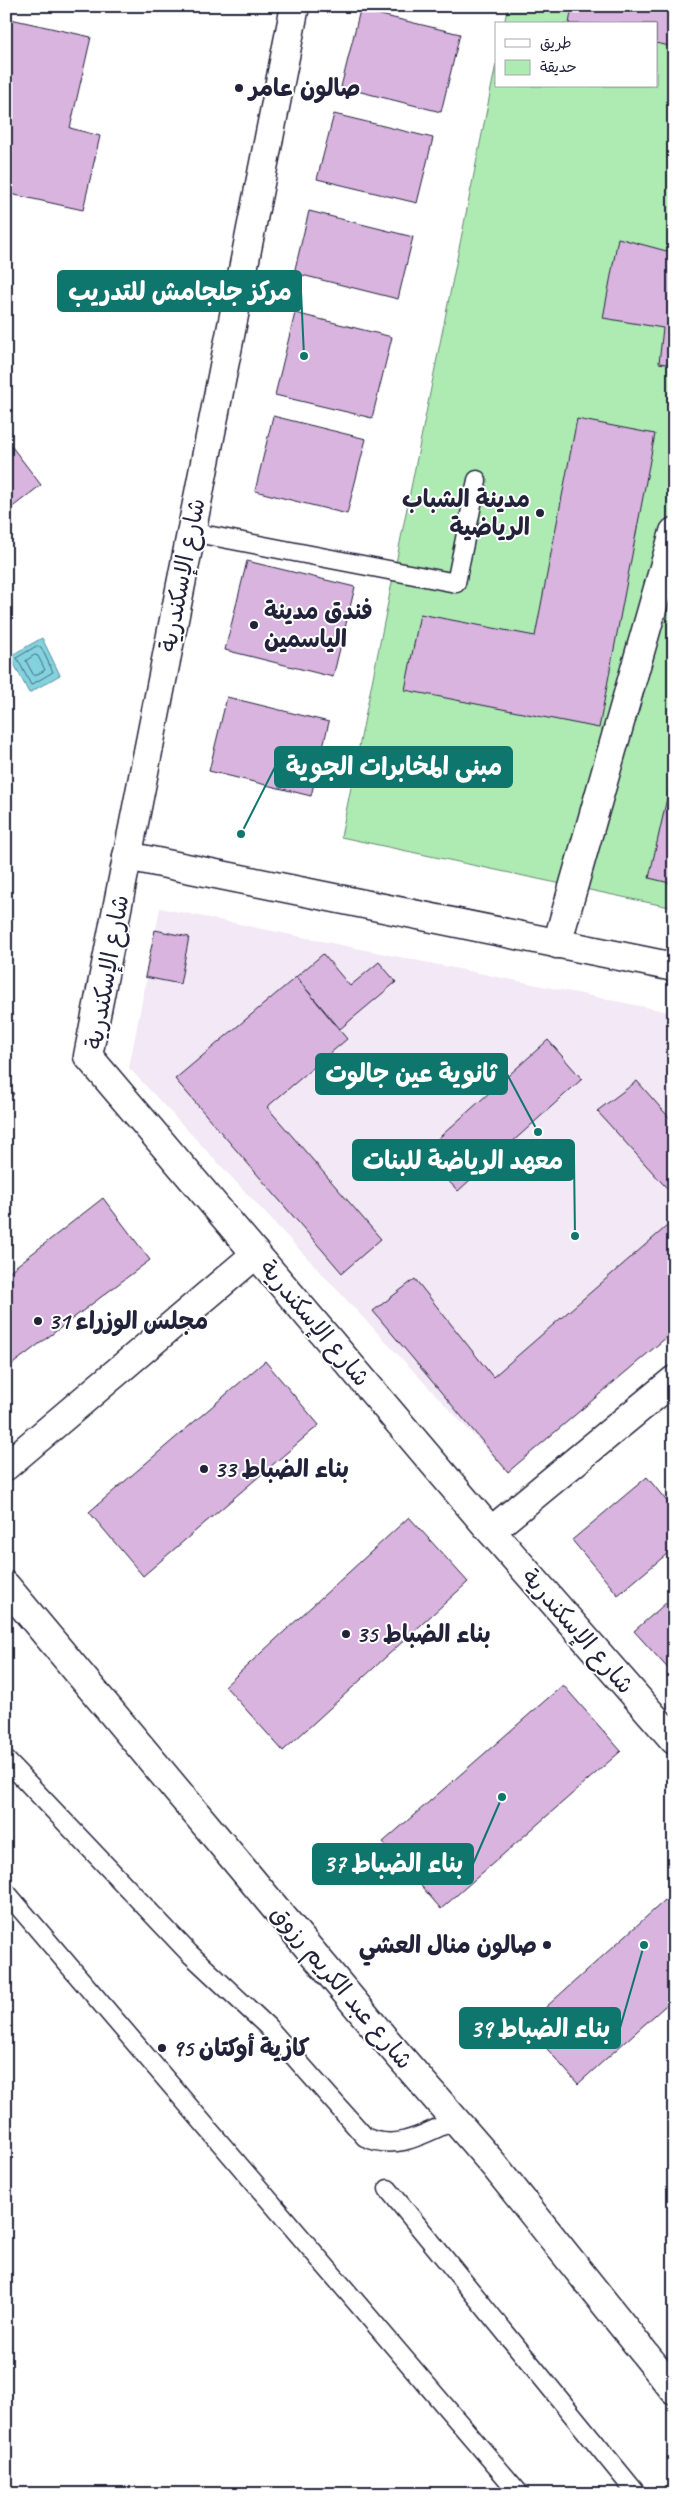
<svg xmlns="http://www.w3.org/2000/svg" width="680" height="2500" viewBox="0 0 680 2500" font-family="Caveat,'Playpen Sans Arabic',sans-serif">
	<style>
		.built { fill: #f3e8f5 }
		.green { fill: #adebb2; stroke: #688676 }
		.water { fill: #83d3df; stroke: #5c8c9d }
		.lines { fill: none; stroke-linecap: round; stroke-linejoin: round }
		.shore { stroke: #49697d; stroke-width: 1 }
		.building { fill: #d8b4de; stroke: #22223b }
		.lane-casing { stroke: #22223b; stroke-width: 21 }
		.street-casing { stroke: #22223b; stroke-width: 31 }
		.lane { stroke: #fff; stroke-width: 18 }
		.street { stroke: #fff; stroke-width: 28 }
		.poi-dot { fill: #22223b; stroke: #fff; stroke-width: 2 }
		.labels { text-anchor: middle; stroke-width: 4; stroke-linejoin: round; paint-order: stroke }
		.poi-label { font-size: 24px; font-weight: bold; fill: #22223b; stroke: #fff; text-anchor: start }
		.street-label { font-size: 24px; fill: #22223b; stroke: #fff }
		.leader { fill: none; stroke: #0f766e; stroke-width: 2 }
		.callout-dot { fill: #0f766e; stroke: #fff; stroke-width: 2 }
		.callout { fill: #0f766e; stroke: #0f766e; stroke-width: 2 }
		.callout-label { font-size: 25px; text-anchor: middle; font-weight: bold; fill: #fff }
	</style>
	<rect width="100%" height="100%" fill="#fff"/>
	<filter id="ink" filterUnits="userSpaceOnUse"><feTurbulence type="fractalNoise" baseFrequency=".02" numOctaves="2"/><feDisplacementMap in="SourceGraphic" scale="10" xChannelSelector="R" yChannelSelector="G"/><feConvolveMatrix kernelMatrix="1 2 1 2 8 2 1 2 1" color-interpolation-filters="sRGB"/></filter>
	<g filter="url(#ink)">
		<polygon class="built" points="160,908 674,1013 674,1331 508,1472 129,1068"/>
		<polygon class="green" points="508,6 674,6 674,908 341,837 496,64 496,86 656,86 656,24 504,24"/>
		<polygon class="water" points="42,638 60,675 29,693 10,656"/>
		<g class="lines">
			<g class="shore">
				<polygon points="37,646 41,647 53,672 31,685 17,658"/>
				<polygon points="35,655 38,656 45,670 34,676 26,661"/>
			</g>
		</g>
		<g class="building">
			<polygon points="572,6 674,6 674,47 656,43 656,24 569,24"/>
			<polygon points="360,10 460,34 441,112 341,87"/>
			<polygon points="6,18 91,37 70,128 100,136 83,210 6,193"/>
			<polygon points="334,114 433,138 417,203 317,179"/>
			<polygon points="309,211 413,237 398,299 294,273"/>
			<polygon points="618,238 674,253 674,365 659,363 663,328 603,318"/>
			<polygon points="295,313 392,337 372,418 275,395"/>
			<polygon points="273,416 366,439 347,514 255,491"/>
			<polygon points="577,419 655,434 599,728 405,690 420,614 535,636"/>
			<polygon points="6,439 41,485 6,512"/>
			<polygon points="247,561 355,587 333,677 225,650"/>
			<polygon points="227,697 329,722 311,796 209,771"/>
			<polygon points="674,767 674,884 649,878"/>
			<polygon points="155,930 189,937 180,984 145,977"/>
			<polygon points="323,954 350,986 379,962 396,982 340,1029 296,977"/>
			<polygon points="296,977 347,1039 267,1107 381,1239 342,1273 175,1079"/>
			<polygon points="548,1040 582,1079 458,1191 422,1153"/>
			<polygon points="637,1081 674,1123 674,1196 597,1111"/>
			<polygon points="6,1084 14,1094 6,1100"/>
			<polygon points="103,1198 150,1260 6,1369 6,1274"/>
			<polygon points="674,1220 674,1331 508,1472 373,1311 415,1279 493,1377"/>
			<polygon points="265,1361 319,1425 143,1576 89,1512"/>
			<polygon points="647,1477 674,1510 674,1548 618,1595 572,1540"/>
			<polygon points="409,1517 468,1582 283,1751 225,1686"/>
			<polygon points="674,1596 674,1674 673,1674 634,1631"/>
			<polygon points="563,1685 621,1751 441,1909 383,1842"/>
			<polygon points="674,1892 674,1998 578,2084 526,2025"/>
		</g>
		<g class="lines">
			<defs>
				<g id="lane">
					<polyline points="191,532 456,583 477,480"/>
					<path d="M 6,1760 L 189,1953 L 267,2026 L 365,2137 C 397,2152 425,2133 455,2120"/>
					<polyline points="6,1892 520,2494"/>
					<polyline points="388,2189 637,2494"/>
				</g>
				<g id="street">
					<polyline points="295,6 88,1056 491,1531 674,1740"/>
					<polyline points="127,856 674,967"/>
					<polyline points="557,944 674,532"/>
					<polyline points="6,1466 256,1254"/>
					<polyline points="491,1531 674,1380"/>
					<polyline points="6,1586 383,2037 494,2165 674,2390"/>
				</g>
			</defs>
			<use href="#lane" class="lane-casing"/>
			<use href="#street" class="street-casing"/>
			<use href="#lane" class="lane"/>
			<use href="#street" class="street"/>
		</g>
	</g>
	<g class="poi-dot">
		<circle cx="239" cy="88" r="5"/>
		<circle cx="540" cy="513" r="5"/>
		<circle cx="254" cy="625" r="5"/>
		<circle cx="38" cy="1321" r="5"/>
		<circle cx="204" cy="1469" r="5"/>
		<circle cx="346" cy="1634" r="5"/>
		<circle cx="547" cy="1945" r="5"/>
		<circle cx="162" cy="2048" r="5"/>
	</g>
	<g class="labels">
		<g class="poi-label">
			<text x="249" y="96">صالون عامر</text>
			<text x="530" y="507" text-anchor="end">مدينة الشباب<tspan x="530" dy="28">الرياضية</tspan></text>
			<text x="264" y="619">فندق مدينة<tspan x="264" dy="28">الياسمين</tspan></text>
			<text x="48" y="1329">مجلس الوزراء 31</text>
			<text x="214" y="1477">بناء الضباط 33</text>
			<text x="356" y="1642">بناء الضباط 35</text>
			<text x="537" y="1953" text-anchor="end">صالون منال العشي</text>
			<text x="172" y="2056">كازية أوكتان 95</text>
		</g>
		<g class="street-label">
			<text transform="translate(182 575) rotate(-79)" y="8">شارع الإسكندرية</text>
			<text transform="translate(107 972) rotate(-80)" y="8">شارع الإسكندرية</text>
			<text transform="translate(315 1323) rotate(50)" y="8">شارع الإسكندرية</text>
			<text transform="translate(578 1631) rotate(49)" y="8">شارع الإسكندرية</text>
			<text transform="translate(342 1987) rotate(50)" y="8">شارع عبد الكريم رزوق</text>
		</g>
	</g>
	<path class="leader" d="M304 356L301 291M241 834L275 767M538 1132L507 1074M575 1236L574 1160M502 1797L473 1864M644 1945L620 2028"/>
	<g class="callout-dot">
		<circle cx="304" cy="356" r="5"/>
		<circle cx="241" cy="834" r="5"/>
		<circle cx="538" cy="1132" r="5"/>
		<circle cx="575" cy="1236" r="5"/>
		<circle cx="502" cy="1797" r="5"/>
		<circle cx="644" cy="1945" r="5"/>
	</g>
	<g class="callout">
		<rect x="58" y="271" width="243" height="40" rx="5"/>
		<rect x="275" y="747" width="237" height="40" rx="5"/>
		<rect x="316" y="1054" width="191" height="40" rx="5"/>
		<rect x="353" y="1140" width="221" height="40" rx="5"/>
		<rect x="313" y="1844" width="160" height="40" rx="5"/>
		<rect x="460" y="2008" width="160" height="40" rx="5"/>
	</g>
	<g class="callout-label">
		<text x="180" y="300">مركز جلجامش للتدريب</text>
		<text x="394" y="775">مبنى المخابرات الجوية</text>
		<text x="411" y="1082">ثانوية عين جالوت</text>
		<text x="463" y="1169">معهد الرياضة للبنات</text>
		<text x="393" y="1872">بناء الضباط 37</text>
		<text x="540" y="2037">بناء الضباط 39</text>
	</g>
	<rect width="680" height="2500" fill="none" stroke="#fff" stroke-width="25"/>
	<rect x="12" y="12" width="655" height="2475" fill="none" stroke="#22223b" stroke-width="2" filter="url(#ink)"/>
	<rect x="495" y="22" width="162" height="65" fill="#ffffff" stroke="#a7a7b1"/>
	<rect x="505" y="39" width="25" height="8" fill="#ffffff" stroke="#a7a7b1"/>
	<text x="540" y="48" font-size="15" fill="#22223b">طريق</text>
	<rect x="505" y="60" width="25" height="15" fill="#adebb2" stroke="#a7a7b1"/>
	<text x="540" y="72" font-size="15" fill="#22223b">حديقة</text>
</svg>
